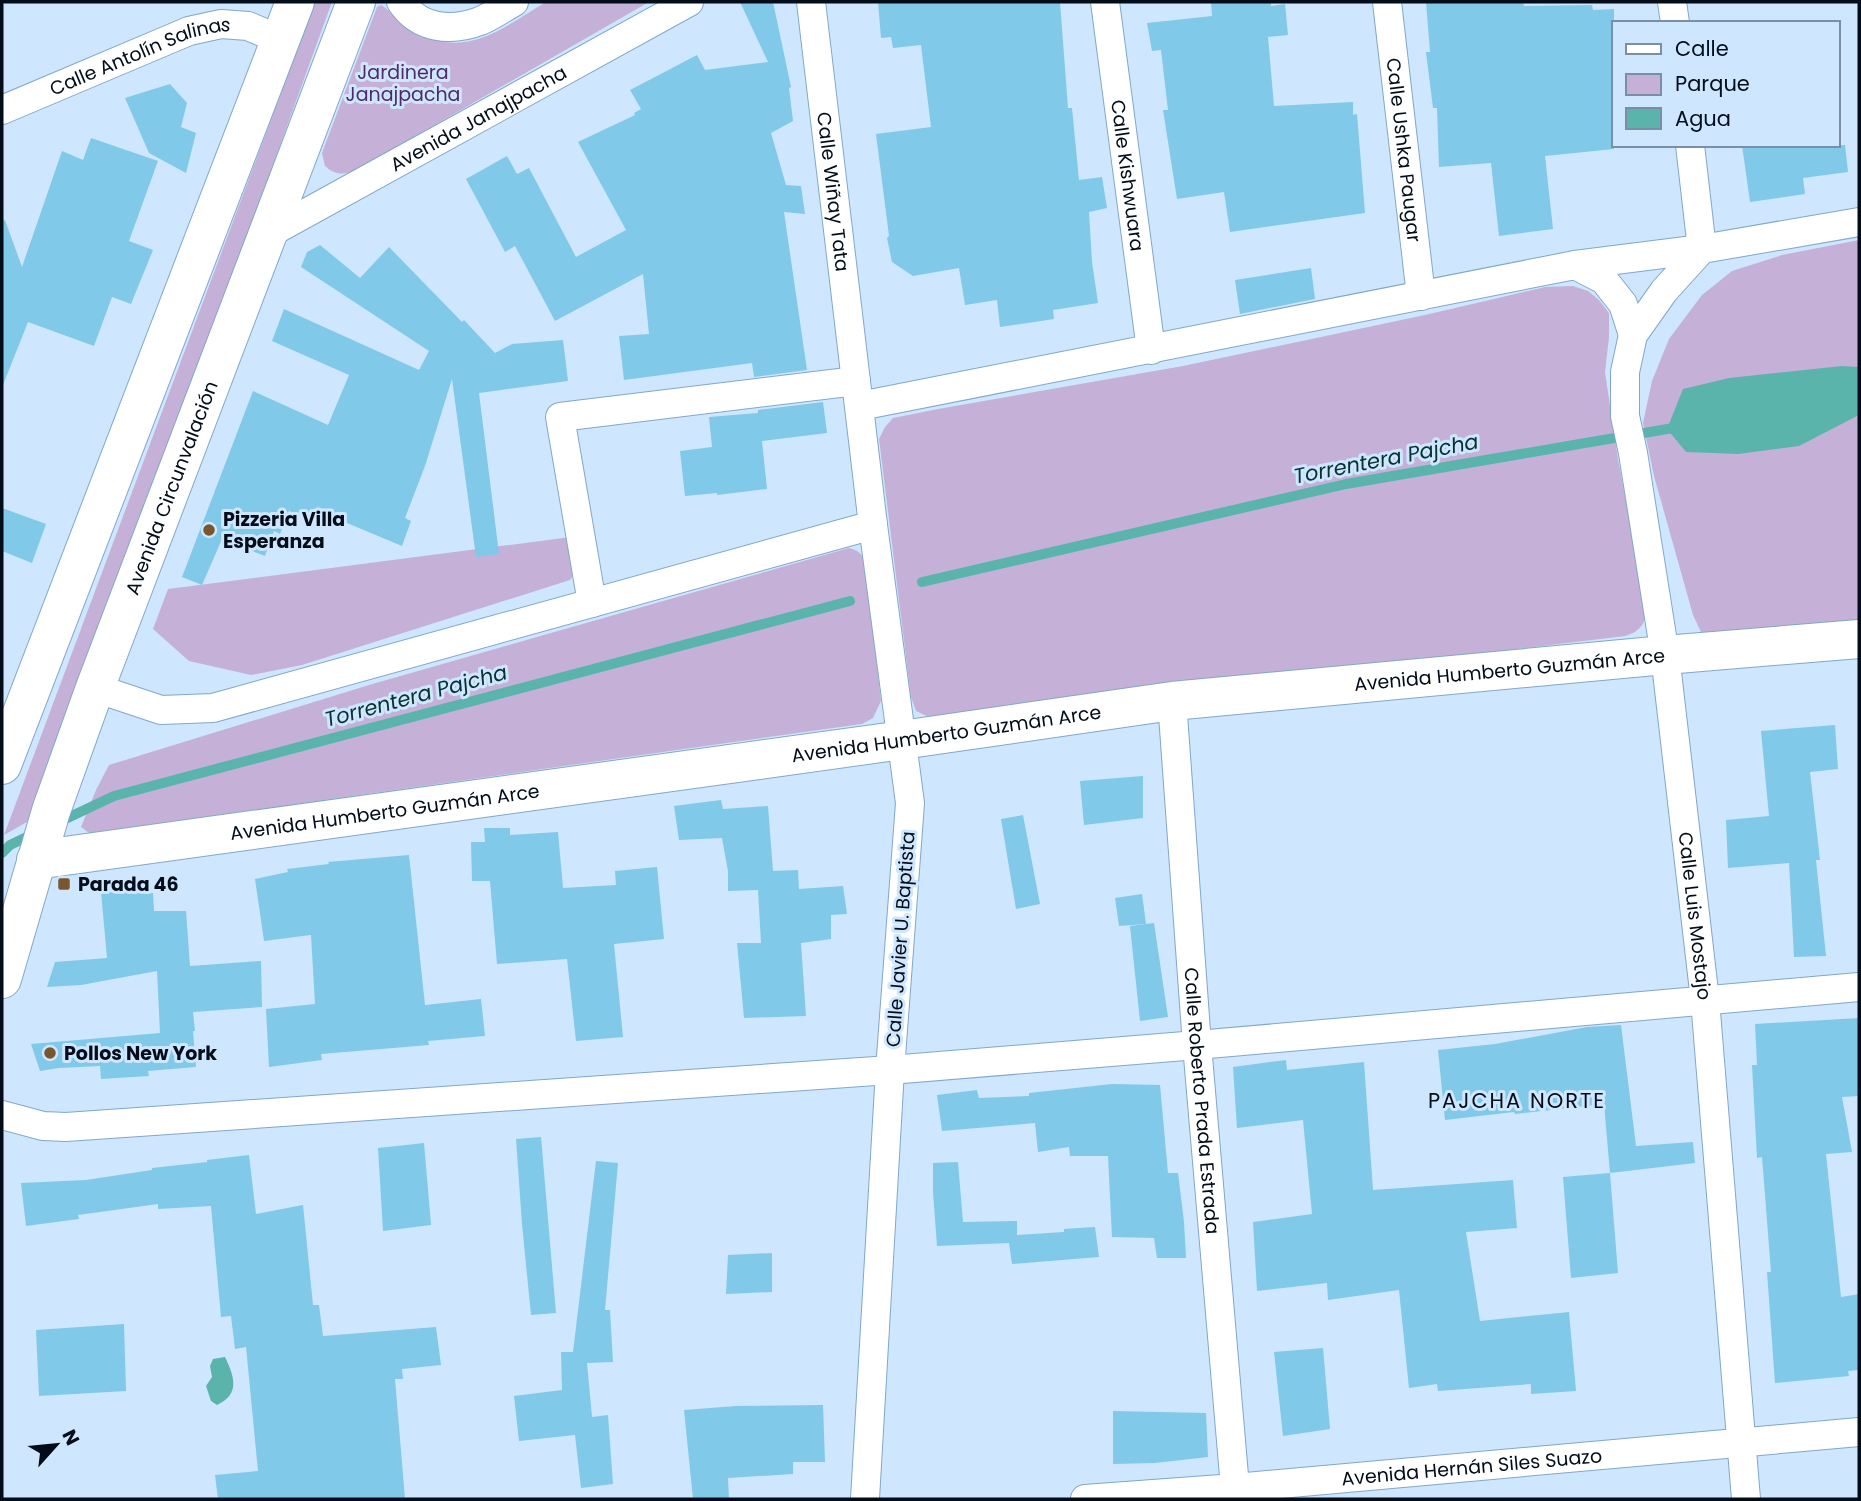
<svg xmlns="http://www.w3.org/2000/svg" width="1861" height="1501" viewBox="0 0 1861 1501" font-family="Poppins,sans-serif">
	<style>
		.green { fill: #c5b1d8 }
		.water { fill: #5bb4ac }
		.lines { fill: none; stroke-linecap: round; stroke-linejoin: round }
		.stream { stroke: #5bb4ac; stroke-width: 10 }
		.building { fill: #80c9e9 }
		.street-casing { stroke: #81a7cc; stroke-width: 30 }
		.secondary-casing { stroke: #81a7cc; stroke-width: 40 }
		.highway-casing { stroke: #81a7cc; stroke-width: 40 }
		.street { stroke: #fff; stroke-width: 28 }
		.secondary { stroke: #fff; stroke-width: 38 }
		.highway { stroke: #fff; stroke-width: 38 }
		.poi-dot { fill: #79562e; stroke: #cee6fe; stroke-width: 2.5 }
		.labels { text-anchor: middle; stroke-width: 6; stroke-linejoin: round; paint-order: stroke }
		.street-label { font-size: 19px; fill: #020d19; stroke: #cee6fe }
		.park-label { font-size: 19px; fill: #50296c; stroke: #cee6fe }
		.poi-label { font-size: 19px; font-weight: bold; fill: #020d19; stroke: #cee6fe; text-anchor: start }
		.water-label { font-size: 21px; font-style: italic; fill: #06322f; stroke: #cee6fe }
		.neighbourhood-label { font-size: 21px; letter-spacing: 2px; fill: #020d19; stroke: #cee6fe }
	</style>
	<rect width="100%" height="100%" fill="#cee6fe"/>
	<g class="green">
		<polygon points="315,2 332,2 192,388 27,822 4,835"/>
		<path d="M 546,2 L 649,2 L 358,169 C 345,175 336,176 325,166 L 322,153 L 377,7 L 381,5 C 390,10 396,20 406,25 C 417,31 429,38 441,41 C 479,50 515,20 546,2 Z"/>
		<polygon points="1859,240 1859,622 1721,632 1701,632 1693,615 1654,476 1643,423 1652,381 1669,339 1702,295 1732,271 1782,255"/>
		<path d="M 1573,286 L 1588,291 L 1599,300 L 1609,313 L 1609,337 L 1605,372 L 1618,459 L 1647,613 C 1643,627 1638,632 1625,636 L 944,718 L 929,717 L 916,711 L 911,697 L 879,439 L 885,427 L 893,418 L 938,409 L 1183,366 L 1425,315 L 1545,287 Z"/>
		<polygon points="571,537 578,568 570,580 302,665 251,675 189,661 153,629 168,589"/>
		<path d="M 849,548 C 857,550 861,553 865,560 L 881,701 L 873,718 L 862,724 L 89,833 L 81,827 L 96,790 L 109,765 L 369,685 Z"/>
	</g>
	<g class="water">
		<polygon points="1842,366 1859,367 1859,415 1799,446 1738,454 1686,452 1667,429 1683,389 1729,378"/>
		<path d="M 225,1357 C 234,1376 241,1394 217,1405 L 211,1401 L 206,1386 L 212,1377 L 210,1366 L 213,1359 Z"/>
	</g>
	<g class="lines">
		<g class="stream">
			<polyline points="922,582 1346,484 1679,427"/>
			<polyline points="59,822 114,796 850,601"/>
			<polyline points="2,853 10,845 33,834"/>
		</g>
	</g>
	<g class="building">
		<polygon points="740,2 773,2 791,87 789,88 793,121 771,133 786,185 801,186 805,214 784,212 807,370 754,377 752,363 624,380 619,336 649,334 643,274 555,321 515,246 505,252 466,179 507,156 517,174 529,168 576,257 626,230 578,142 635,115 634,113 641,109 630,90 697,55 705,70 768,62"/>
		<polygon points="878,2 1060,2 1068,108 1072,108 1079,180 1102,177 1107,208 1089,212 1092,262 1098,303 1053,310 1054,319 1000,327 997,300 965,305 959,268 913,276 892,262 887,238 889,236 876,134 931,127 921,45 893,48 891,37 881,38"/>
		<polygon points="1211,2 1271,2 1271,6 1285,4 1288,35 1268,37 1274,106 1353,102 1353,115 1357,114 1365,213 1230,232 1224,192 1177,199 1163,110 1168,110 1161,50 1152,51 1147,23 1212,16"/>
		<polygon points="1426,2 1523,2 1524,6 1592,5 1593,10 1614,9 1614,149 1545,156 1553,229 1499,236 1491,163 1439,167 1437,108 1433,108 1426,52 1430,52"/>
		<polygon points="170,84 187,103 181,127 196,133 186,173 149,153 125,98"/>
		<polygon points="91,138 158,161 129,241 153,250 131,304 112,297 94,346 28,322 3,385 2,385 2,221 5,220 22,267 62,151 83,160"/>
		<polygon points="1742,145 1845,145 1848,172 1803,178 1805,194 1750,202"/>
		<polygon points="320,245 360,278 389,247 462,322 464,320 495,353 512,344 563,340 568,381 479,393 499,554 476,557 452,379 425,466 405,518 411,521 402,546 323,513 319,523 289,511 280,534 274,531 265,556 222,539 202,585 182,577 253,391 328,425 349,375 272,341 284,309 419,370 429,351 301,267 307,252"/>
		<polygon points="1311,268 1315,299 1240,314 1235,280"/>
		<polygon points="823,402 827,433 762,441 767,489 717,495 717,493 685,496 680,451 712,447 709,417 758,413 758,410"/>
		<polygon points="2,508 46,524 32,563 2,551"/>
		<polygon points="1835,725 1838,769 1810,772 1820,860 1816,860 1826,956 1794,957 1789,863 1728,868 1726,820 1769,816 1761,731"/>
		<polygon points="1143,776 1143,818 1084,825 1080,781"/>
		<polygon points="721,800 723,809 768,806 773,871 798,870 799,889 843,886 847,914 831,915 831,939 801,943 806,1016 744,1018 737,943 761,943 758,890 728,891 728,871 722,838 679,840 674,806"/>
		<polygon points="1023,815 1040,904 1016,909 1001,819"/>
		<polygon points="484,828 510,828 510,835 558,832 563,888 616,885 615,871 657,867 664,939 614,944 623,1037 576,1041 567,959 497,964 490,881 472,881 471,842 485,842"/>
		<polygon points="409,855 425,1005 481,999 485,1036 428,1041 429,1045 321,1054 322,1060 269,1067 266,1009 315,1004 311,935 264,941 255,879 288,872 287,869 329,864 328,862"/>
		<polygon points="101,892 153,893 154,911 186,911 190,966 261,961 262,1007 193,1012 195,1031 193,1031 196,1067 148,1071 149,1076 101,1079 100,1066 59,1068 40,1071 31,1044 160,1033 157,971 81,985 47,987 55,962 107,958"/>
		<polygon points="1142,894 1146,924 1119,926 1115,898"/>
		<polygon points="1154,923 1168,1017 1140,1021 1130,926"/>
		<polygon points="1859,1018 1859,1096 1842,1097 1852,1152 1826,1154 1841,1297 1859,1294 1859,1370 1848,1371 1849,1376 1775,1383 1767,1272 1771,1272 1762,1157 1757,1158 1752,1065 1757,1065 1755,1024"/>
		<polygon points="1621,1025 1636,1146 1693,1142 1695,1163 1610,1173 1604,1104 1515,1114 1514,1112 1445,1120 1438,1050 1495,1044 1587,1027"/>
		<polygon points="1286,1060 1287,1070 1364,1062 1373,1190 1513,1180 1517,1228 1466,1232 1480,1321 1569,1312 1576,1391 1531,1394 1531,1384 1438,1391 1437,1384 1409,1388 1399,1290 1328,1300 1327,1283 1257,1291 1253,1222 1312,1214 1303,1120 1237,1128 1233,1067"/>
		<polygon points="1112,1084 1160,1085 1168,1173 1178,1173 1184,1222 1186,1258 1157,1258 1154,1238 1112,1237 1108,1156 1070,1156 1069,1147 1038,1152 1035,1123 942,1131 937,1095 977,1090 979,1098 1029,1096 1029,1093"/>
		<polygon points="541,1137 556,1313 531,1315 522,1224 516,1139"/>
		<polygon points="424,1143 431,1225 383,1231 378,1148"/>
		<polygon points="249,1155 256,1214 303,1205 313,1305 319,1305 323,1336 436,1327 441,1365 402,1369 403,1379 395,1379 405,1499 218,1499 215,1475 258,1471 246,1347 235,1349 231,1316 221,1317 211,1206 158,1209 158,1204 78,1215 79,1219 26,1226 21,1183 86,1180 152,1170 152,1168 207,1162 207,1160"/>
		<polygon points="596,1161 618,1163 605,1310 610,1310 613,1362 587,1363 592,1417 608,1415 613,1484 581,1488 575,1435 519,1441 514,1396 562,1390 561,1352 573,1352"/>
		<polygon points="958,1162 963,1222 1017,1221 1017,1235 1064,1232 1064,1229 1095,1227 1099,1257 1012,1264 1009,1243 937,1246 933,1192 933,1163"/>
		<polygon points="1610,1173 1618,1273 1571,1278 1563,1177"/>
		<polygon points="772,1253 772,1292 726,1294 728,1255"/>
		<polygon points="124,1324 126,1391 39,1396 36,1330"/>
		<polygon points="1323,1348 1330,1429 1283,1436 1274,1352"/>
		<polygon points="823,1405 825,1462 793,1462 793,1474 728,1478 729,1499 693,1499 684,1410 736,1406"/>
		<polygon points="1113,1411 1206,1413 1208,1457 1155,1463 1113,1464"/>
	</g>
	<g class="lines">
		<defs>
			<g id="street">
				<path d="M 401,2 C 419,29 451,32 480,21 C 492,16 503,8 514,2"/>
				<path id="s1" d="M 811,2 L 873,525 L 910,803 L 890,1070 L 865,1499"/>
				<path id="s2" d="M 1105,2 L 1151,350"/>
				<path id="s3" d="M 1387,2 L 1421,296"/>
				<polyline points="1672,2 1675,23"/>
				<path id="s4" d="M 2,110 L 189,31 L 221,24 L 248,26 L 281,40"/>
				<path id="s5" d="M 1690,145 L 1702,249 L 1664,291 L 1633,335 L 1625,372 L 1625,416 L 1633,453 L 1665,655 L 1705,1000 L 1746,1499"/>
				<path id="s6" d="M 268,234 L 689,2"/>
				<polyline points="1575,265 1604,280 1623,304 1633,335"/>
				<polyline points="860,406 1575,265 1702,249 1859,222"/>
				<polyline points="592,603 560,417 856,381"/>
				<polyline points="95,688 161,710 213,708 873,525"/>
				<path id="s7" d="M 1172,701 L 1197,1045 L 1236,1499"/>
				<polyline points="2,1115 43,1126 66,1127 890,1070 1197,1045 1859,987"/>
				<path id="s8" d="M 1085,1499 L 1235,1488 L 1859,1432"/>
			</g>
			<g id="secondary">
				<path id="s9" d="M 36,860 L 881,743 L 1172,701 L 1665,655 L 1859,639"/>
			</g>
			<g id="highway">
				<polyline points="2,765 295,2"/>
				<path id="s10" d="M 2,979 L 51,811 L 95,688 L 356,2"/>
			</g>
		</defs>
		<use href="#street" class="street-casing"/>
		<use href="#secondary" class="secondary-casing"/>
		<use href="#highway" class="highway-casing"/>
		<use href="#street" class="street"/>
		<use href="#secondary" class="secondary"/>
		<use href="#highway" class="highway"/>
	</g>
	<g class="poi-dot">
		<circle cx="209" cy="530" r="7"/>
		<rect x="57" y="877" width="14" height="14" rx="3.5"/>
		<circle cx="50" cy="1053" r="7"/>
	</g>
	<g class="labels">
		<g class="street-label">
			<text dy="7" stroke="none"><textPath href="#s4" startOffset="149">Calle Antolín Salinas</textPath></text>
			<text dy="7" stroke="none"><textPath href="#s6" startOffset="240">Avenida Janajpacha</textPath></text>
			<text dy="7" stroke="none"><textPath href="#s3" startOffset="149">Calle Ushka Paugar</textPath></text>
			<text dy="7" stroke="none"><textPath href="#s2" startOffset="175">Calle Kishwuara</textPath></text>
			<text dy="7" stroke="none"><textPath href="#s1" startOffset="191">Calle Wiñay Tata</textPath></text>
			<text dy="7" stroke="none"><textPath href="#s10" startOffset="520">Avenida Circunvalación</textPath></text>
			<text dy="7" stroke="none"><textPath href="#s9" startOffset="1486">Avenida Humberto Guzmán Arce</textPath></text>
			<text dy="7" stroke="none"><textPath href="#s9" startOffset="919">Avenida Humberto Guzmán Arce</textPath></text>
			<text dy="7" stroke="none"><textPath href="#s9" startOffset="352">Avenida Humberto Guzmán Arce</textPath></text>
			<text dy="7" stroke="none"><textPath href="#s5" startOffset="802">Calle Luis Mostajo</textPath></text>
			<text transform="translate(900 939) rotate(-86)" y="7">Calle Javier U. Baptista</text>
			<text dy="7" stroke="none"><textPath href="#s7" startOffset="401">Calle Roberto Prada Estrada</textPath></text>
			<text dy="7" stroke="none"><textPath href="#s8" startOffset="388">Avenida Hernán Siles Suazo</textPath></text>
		</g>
		<g class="park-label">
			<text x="403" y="79">Jardinera<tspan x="403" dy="22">Janajpacha</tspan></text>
		</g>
		<g class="poi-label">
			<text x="223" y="526">Pizzeria Villa<tspan x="223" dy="22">Esperanza</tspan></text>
			<text x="78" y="891">Parada 46</text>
			<text x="64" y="1060">Pollos New York</text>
		</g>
		<g class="water-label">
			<text transform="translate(1386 459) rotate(-11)" y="7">Torrentera Pajcha</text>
			<text transform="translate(416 696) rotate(-15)" y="7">Torrentera Pajcha</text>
		</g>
		<g class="neighbourhood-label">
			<text x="1517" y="1108">PAJCHA NORTE</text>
		</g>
	</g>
	<rect width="1861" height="1501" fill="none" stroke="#020d19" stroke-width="7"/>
	<rect x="1612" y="21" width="228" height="126" fill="#cee6fe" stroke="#7c8fa2" stroke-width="2"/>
	<rect x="1626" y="44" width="35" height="10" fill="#ffffff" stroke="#7c8fa2" stroke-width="2"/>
	<text x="1675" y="56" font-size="21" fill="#020d19">Calle</text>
	<rect x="1626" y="74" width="35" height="21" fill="#c5b1d8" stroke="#7c8fa2" stroke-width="2"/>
	<text x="1675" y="91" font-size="21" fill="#020d19">Parque</text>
	<rect x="1626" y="108" width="35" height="21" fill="#5bb4ac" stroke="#7c8fa2" stroke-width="2"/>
	<text x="1675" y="126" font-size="21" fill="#020d19">Agua</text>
	<g transform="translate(56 1445) rotate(63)" stroke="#cee6fe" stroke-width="5" paint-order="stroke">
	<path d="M0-5L12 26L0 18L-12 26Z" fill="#020d19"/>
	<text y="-10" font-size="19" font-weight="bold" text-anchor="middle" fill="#020d19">N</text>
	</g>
</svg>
